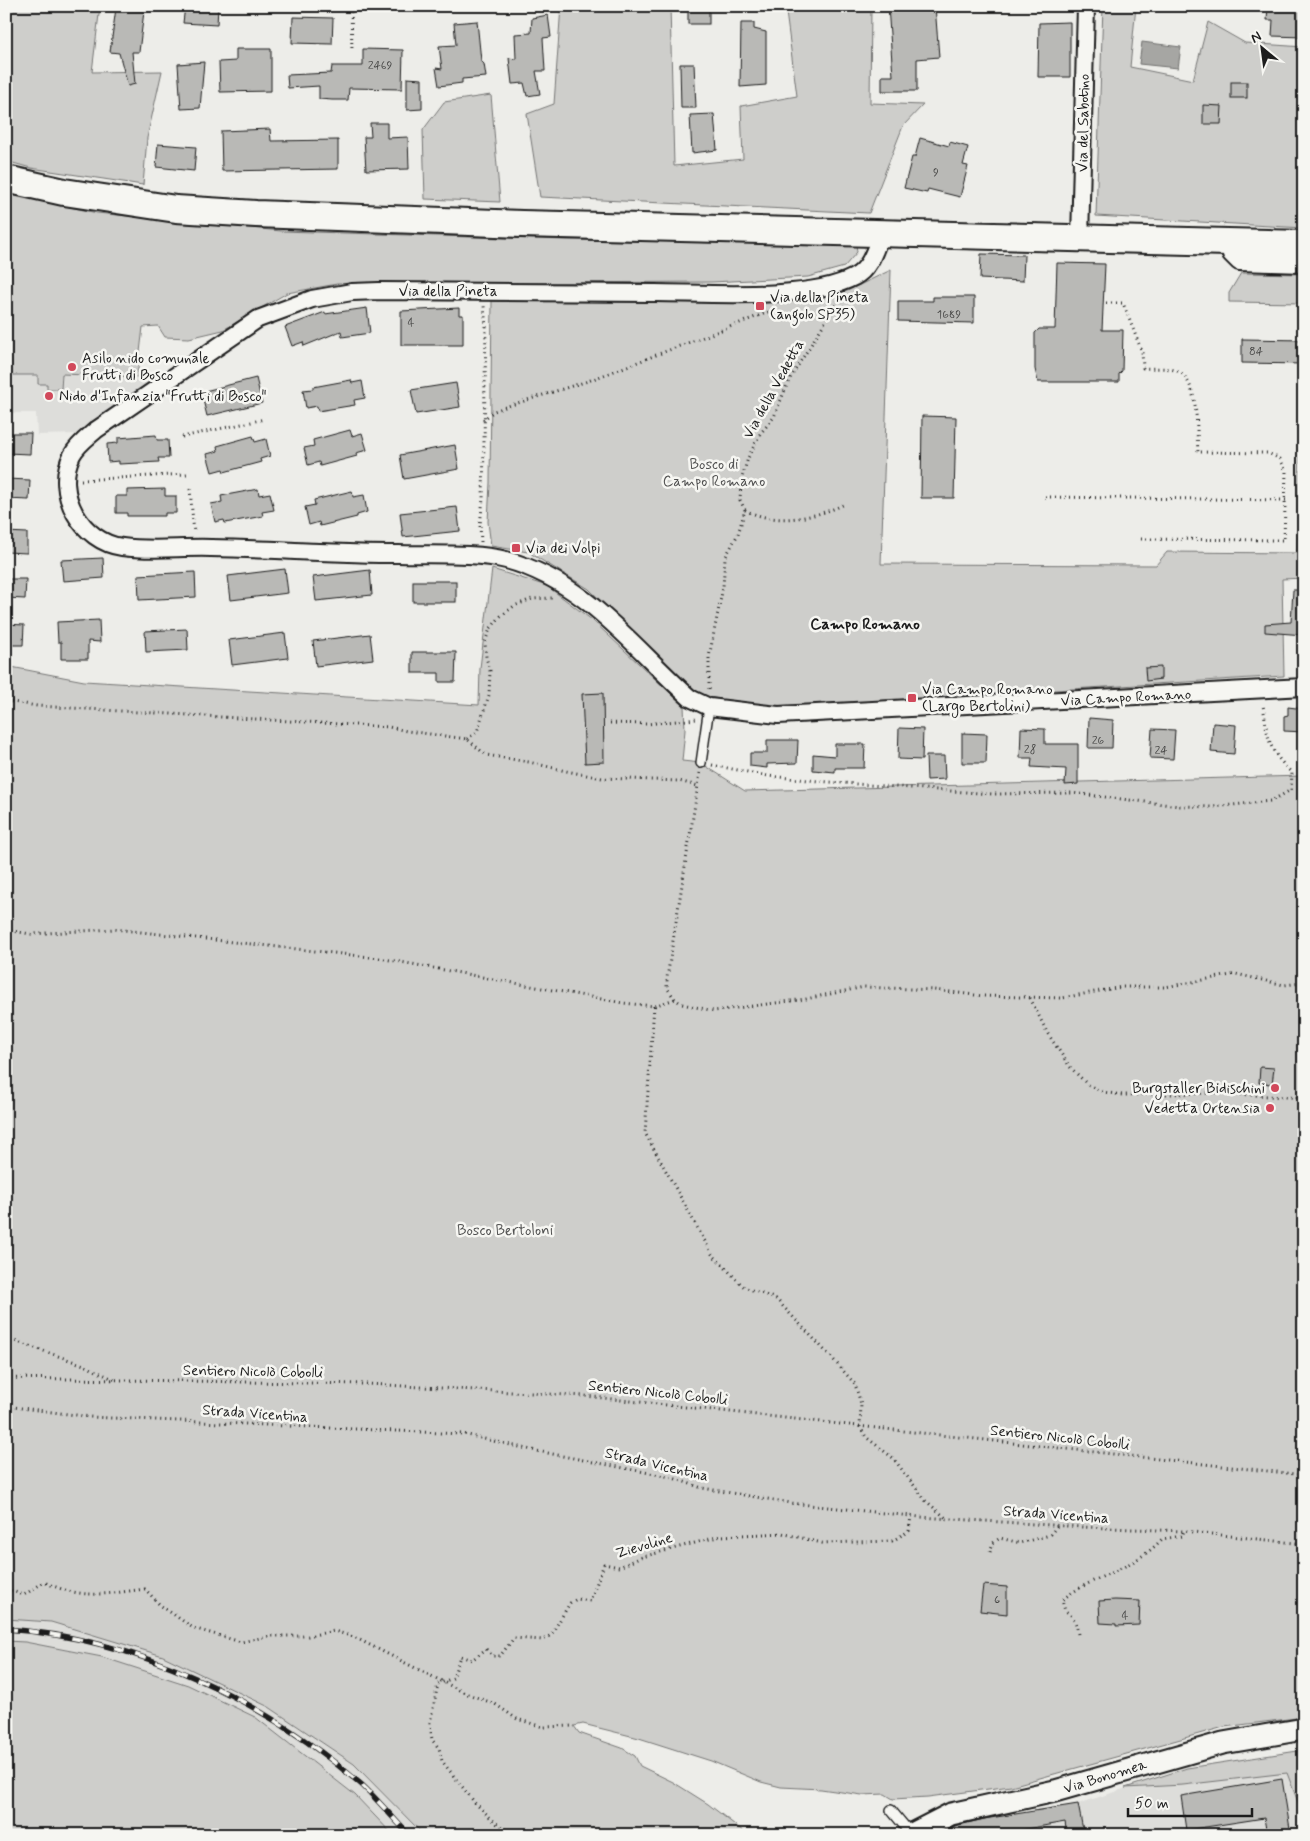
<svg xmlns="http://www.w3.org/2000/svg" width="1310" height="1841" viewBox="0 0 1310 1841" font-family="Mynerve,sans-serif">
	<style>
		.built { fill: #ddddda }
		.green { fill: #cececb; stroke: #757574 }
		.water { fill: #a6a6a3; stroke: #6f6f6d }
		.building { fill: #b9b9b6; stroke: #1c1c1c }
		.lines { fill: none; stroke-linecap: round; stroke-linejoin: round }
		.service-casing { stroke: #1c1c1c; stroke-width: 12 }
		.minor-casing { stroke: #1c1c1c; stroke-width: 20 }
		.tertiary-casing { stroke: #1c1c1c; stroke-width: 25 }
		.primary-casing { stroke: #1c1c1c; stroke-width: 30 }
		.path { stroke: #1c1c1c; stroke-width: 3; stroke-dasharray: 1 4; stroke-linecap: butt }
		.service { stroke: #f6f6f2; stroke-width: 9 }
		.minor { stroke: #f6f6f2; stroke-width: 16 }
		.tertiary { stroke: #f6f6f2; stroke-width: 21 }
		.primary { stroke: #f6f6f2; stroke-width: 26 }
		.rail-casing { stroke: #1c1c1c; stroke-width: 5.5 }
		.rail { stroke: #f6f6f2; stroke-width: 4; stroke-dasharray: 11; stroke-linecap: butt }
		.poi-dot { fill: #d1495b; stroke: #f6f6f2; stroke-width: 2 }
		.labels { text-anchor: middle; stroke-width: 5; stroke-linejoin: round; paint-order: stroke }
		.number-label { font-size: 12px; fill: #434342 }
		.street-label { font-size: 15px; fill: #1c1c1c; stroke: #f6f6f2 }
		.poi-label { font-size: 15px; fill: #1c1c1c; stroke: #f6f6f2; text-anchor: start }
		.park-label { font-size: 15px; fill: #515151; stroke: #f6f6f2 }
		.neighbourhood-label { font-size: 16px; font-weight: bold; fill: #1c1c1c; stroke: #f6f6f2 }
	</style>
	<rect width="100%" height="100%" fill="#edede9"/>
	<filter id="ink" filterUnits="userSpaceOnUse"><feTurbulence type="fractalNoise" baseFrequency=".02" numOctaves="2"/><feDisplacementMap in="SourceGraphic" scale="10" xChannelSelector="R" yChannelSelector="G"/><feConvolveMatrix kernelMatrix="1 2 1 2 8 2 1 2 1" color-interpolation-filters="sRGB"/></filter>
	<g filter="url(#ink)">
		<g class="built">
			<polygon points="141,345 137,377 148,383 80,434 37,435 36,413 6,413 6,357"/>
			<polygon points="6,1619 51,1622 163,1656 269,1707 354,1764 424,1835 393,1835 355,1795 255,1717 188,1685 102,1657 25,1642 6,1641"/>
			<polygon points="1304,1750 1304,1835 936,1835 945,1828 969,1818 970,1822 1078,1804 1187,1768"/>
		</g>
		<g class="green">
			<polygon points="6,6 100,6 92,72 162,71 147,138 143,185 31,168 6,161"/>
			<polygon points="561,6 670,6 674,166 743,159 741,106 797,96 786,12 831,10 831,6 871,6 870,103 923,105 903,126 869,213 540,197 527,114 554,104"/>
			<polygon points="1103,6 1136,6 1130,67 1193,80 1208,22 1245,43 1304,47 1304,228 1096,216"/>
			<polygon points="491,95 500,202 425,199 423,130 444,102"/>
			<polygon points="6,193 97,213 281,231 566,240 856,244 857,252 844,267 808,277 712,282 337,284 287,293 223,330 189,338 165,337 158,326 143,327 137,377 62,374 61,389 47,389 47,384 38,384 38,375 6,375"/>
			<polygon points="891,270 881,564 1156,565 1167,552 1297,553 1301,407 1304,407 1304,578 1282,579 1284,676 778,707 750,705 704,696 681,680 589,589 528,552 491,546 488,522 490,483 492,301 742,303 799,301 847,291"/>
			<polygon points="1241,273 1304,274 1304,303 1229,302 1229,293"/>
			<polygon points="492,569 547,586 592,620 684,706 685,730 682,761 701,763 745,791 1304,776 1304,1717 1224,1727 1011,1786 928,1797 893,1799 885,1794 862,1795 821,1789 781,1787 761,1782 711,1761 639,1738 583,1724 574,1726 579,1733 622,1748 635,1756 640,1766 673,1782 708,1804 748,1835 424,1835 354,1764 269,1707 163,1656 51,1622 6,1619 6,666 84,681 479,705 480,668"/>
			<polygon points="6,1641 25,1642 102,1657 188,1685 255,1717 355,1795 393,1835 6,1835"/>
			<polygon points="1304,1750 1304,1811 1301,1810 1287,1773 1183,1785 1125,1788 1187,1768"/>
		</g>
		<polygon class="water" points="1142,42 1181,47 1178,68 1139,64"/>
		<g class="building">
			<polygon points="185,6 218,6 217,25 183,23"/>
			<rect x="688" y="6" width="21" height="18"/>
			<polygon points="888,6 935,6 939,57 917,59 917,91 882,91 882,76 893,76"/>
			<polygon points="1268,6 1304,6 1304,37 1272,36 1273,20 1267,20"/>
			<polygon points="116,8 144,11 139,52 132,52 135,84 128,86 119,53 110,52"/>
			<polygon points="548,15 551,37 543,38 545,71 536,71 540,94 527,96 524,83 512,84 509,58 516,59 515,34 531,33 532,18"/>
			<polygon points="293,17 333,18 332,44 292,43"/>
			<polygon points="477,21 481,61 484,64 486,77 462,79 462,83 439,86 436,68 442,69 439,46 456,45 454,23"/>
			<polygon points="1070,22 1070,77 1038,77 1039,23"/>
			<polygon points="741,23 754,23 754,29 766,32 766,85 740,87"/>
			<polygon points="236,49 271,49 271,91 220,92 219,62 236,61"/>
			<polygon points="363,49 403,50 402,89 349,88 348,100 332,100 319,99 319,86 288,88 287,75 331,73 332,66 363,66"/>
			<polygon points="204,62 200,108 181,109 178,64"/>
			<polygon points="680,64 694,64 696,108 681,108"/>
			<polygon points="407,78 422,79 422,109 407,110"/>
			<rect x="1231" y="82" width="16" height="16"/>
			<polygon points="1203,105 1222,106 1221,124 1203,124"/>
			<polygon points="714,114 717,150 692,153 690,115"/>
			<polygon points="370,123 387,123 387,138 408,137 409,169 366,170 364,137 371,137"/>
			<polygon points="270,129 271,141 338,140 338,169 222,171 221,131"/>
			<polygon points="920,138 949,146 950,142 968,147 963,165 968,166 960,197 928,189 927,193 904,188 912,157 915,157"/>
			<polygon points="158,144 196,147 194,171 156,167"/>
			<polygon points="981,254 1024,255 1023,281 980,279"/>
			<polygon points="1057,263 1105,264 1102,330 1123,330 1122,371 1119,374 1119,382 1038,382 1035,369 1035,333 1039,329 1055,329"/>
			<polygon points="933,297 974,297 974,323 898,321 898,301 933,301"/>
			<polygon points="367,308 370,333 342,337 341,331 304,346 303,342 292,346 285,327 325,312 325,314"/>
			<polygon points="459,308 459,315 463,315 463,345 401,345 401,311"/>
			<polygon points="1242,339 1304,340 1304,364 1242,363"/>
			<polygon points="256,378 262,403 207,416 201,392"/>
			<polygon points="351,380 352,383 362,381 365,398 354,400 355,405 318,411 317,406 306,408 303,390 313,389 313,387"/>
			<polygon points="456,383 460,407 416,414 411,390"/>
			<polygon points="922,416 956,417 954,498 921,498"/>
			<polygon points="350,430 352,436 362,433 367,450 356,453 357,456 320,466 319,462 308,465 304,448 314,446 313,440"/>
			<polygon points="6,433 31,433 30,454 6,453"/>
			<polygon points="156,435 157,440 168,440 169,458 158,458 159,462 119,464 119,461 108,462 107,444 118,443 118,438"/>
			<polygon points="253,436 255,442 266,439 270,456 260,459 261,462 224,472 223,469 212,472 207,454 218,451 217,446"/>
			<polygon points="455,445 459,469 404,479 400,455"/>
			<polygon points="6,479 30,480 29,500 6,499"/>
			<polygon points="165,489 165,496 176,496 176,513 165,513 165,516 127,516 127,513 116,513 116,496 127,496 127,490"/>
			<polygon points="258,489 259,495 270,493 274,510 262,512 263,516 225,523 224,520 215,522 211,504 222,502 221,496"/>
			<polygon points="352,491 353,497 364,495 367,512 357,515 357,517 320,526 319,522 309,525 305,507 315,505 314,500"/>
			<polygon points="457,507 460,531 403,537 400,513"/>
			<polygon points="6,532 27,533 27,553 6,552"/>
			<polygon points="103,558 104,578 63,581 61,560"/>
			<polygon points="285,569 288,593 231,600 228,576"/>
			<polygon points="370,570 372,595 316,601 313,577"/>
			<polygon points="195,572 196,597 139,600 138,575"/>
			<polygon points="6,579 26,579 25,599 6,598"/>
			<rect x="413" y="581" width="43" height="21"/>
			<polygon points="1293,590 1304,590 1304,635 1265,632 1265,624 1291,622"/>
			<polygon points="99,620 100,642 88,641 88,659 61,659 61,642 58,642 57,622"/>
			<polygon points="6,624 24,625 23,645 6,645"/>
			<polygon points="187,629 188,650 146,652 145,631"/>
			<polygon points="285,633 288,658 232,665 229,640"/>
			<polygon points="370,634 373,659 316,666 313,641"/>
			<polygon points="412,652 456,652 455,682 439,682 439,673 412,673"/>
			<polygon points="1161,667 1161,679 1146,681 1145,668"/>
			<polygon points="603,693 604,762 585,763 582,694"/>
			<polygon points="1288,707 1304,709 1304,732 1284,731 1284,716 1288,715"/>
			<polygon points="1089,718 1113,720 1112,748 1088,748"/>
			<polygon points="1213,723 1236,725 1234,754 1211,752"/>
			<polygon points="899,728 923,729 922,760 898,759"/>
			<polygon points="1021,728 1045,729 1045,744 1078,744 1078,784 1065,785 1066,769 1031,767 1032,758 1020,758"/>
			<polygon points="1152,729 1175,730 1173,759 1150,758"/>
			<polygon points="962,733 987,734 986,763 962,763"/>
			<polygon points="767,740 798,740 797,763 767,764 767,768 750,766 750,753 767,753"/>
			<polygon points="835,744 865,744 864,768 835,768 835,772 813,770 813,754 835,756"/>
			<polygon points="926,756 944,756 945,779 927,780"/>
			<polygon points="1260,1067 1274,1068 1272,1084 1259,1083"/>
			<polygon points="983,1585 1007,1587 1007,1614 980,1611"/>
			<polygon points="1115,1600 1140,1601 1139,1625 1116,1626 1116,1624 1100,1623 1099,1601"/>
			<polygon points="1282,1779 1291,1835 1267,1835 1264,1818 1186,1830 1181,1796"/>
			<polygon points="1078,1804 1084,1835 1067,1835 1065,1822 993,1835 938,1835 955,1826 984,1819"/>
		</g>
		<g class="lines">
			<defs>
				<g id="service">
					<polyline points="701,763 709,707"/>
					<polyline points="891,1810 911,1834"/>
				</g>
				<g id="minor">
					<path d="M 881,234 C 875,250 870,269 854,277 C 809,301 707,293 655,293 C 563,292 471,291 379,291 L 352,292 L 312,299 L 258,319 L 96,430 C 88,437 77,445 72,455 C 53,493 82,542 122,547 C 151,551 182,547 211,548 C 274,549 336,554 398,554 C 428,555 478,552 506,560 C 585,581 632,646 690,698 L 709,707 L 778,715 L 1304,687"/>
					<polyline points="1080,239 1086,6"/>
					<polyline points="1229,243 1231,254 1239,262 1304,264"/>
				</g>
				<polyline id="tertiary" points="910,1835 951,1814 1055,1791 1223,1743 1304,1729"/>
				<polyline id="primary" points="6,179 64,192 176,209 256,214 522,224 1304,244"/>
			</defs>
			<use href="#service" class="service-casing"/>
			<use href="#minor" class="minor-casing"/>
			<use href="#tertiary" class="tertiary-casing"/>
			<use href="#primary" class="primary-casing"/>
			<g class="path">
				<polyline points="351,7 352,52"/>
				<path d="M 1106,303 L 1123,303 L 1142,352 L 1143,368 C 1153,369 1165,367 1174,370 C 1200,376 1196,431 1198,452 L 1268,453 L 1280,459 L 1286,471 L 1284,540 L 1140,539"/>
				<polyline points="483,420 494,411 508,406 588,381 774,310"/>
				<polyline points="182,437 265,419"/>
				<polyline points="81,480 187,474"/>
				<polyline points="190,489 194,533"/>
				<polyline points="1045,497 1286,500"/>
				<path d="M 745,510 C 776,526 815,518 845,504"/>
				<polyline points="481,542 480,525 483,499 486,327 484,306"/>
				<polyline points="709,689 709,657 723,587 725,558 738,534 745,510 740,500 741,481 748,458 760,434 774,417 789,380 838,301"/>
				<polyline points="6,701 37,706 389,727 407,731 467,739 486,755 529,762 566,771 602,778 679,781 698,786"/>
				<polyline points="610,723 647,724 697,719"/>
				<polyline points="467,739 477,732 489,695 490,671 486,657 485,642 490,629 501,616 514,606 532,599 553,598"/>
				<path d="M 712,765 L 768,776 L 829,782 L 992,794 L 1072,793 L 1179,806 L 1213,807 L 1271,801 L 1291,790 L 1292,773 C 1267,749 1268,738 1263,705"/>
				<polyline points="700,773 667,978 667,988 675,999 682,1004 714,1011 806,999 864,987 934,990 983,996 1062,998 1122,987 1165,987 1236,974 1284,985 1304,983"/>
				<polyline points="6,930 31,934 114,929 379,958 623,1003 654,1006 675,999"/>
				<polyline points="1030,998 1048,1034 1070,1067 1088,1085 1103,1092 1122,1095 1215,1093 1304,1098"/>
				<polyline points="654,1006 645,1133 712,1254 744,1287 776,1299 832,1358 855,1384 861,1404 860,1427 866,1437 893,1458 926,1501 946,1518"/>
				<polyline points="6,1338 84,1365 115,1380"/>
				<polyline points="6,1378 367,1384 585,1396 1304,1475"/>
				<polyline points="6,1406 91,1417 463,1434 532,1450 670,1477 702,1488 791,1503 920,1517 1083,1527 1184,1531 1304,1544"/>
				<polyline points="990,1552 993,1543 1000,1538 1020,1543 1050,1535 1057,1526"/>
				<path d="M 6,1589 L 24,1595 L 44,1582 C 83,1600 104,1594 145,1589 L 160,1605 L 193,1628 L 241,1642 L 270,1636 L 308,1636 L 334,1631 L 354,1637 L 465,1693 L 495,1704 L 517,1719 L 543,1727 L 574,1726"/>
				<path d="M 1078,1634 C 1076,1624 1075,1616 1065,1611 L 1062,1600 C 1093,1575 1134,1570 1162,1539 L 1182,1536 L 1184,1531"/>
				<polyline points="514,1835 496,1823 475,1803 442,1761 439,1748 432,1740 430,1723 438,1684 453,1678 460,1656 472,1660 486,1649 493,1656 500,1656 514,1638 543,1640 551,1635 570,1603 577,1599 590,1601 604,1564 619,1567 642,1557 721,1536 782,1533 822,1543 892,1541 909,1531 911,1516"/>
			</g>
			<use href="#service" class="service"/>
			<use href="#minor" class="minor"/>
			<use href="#tertiary" class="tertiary"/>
			<use href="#primary" class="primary"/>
			<defs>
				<path id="rail" d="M 6,1629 C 137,1638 264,1700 362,1785 C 378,1800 393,1818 409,1835"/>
			</defs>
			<use href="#rail" class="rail-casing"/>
			<use href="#rail" class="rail"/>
		</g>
	</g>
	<g class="poi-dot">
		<rect x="755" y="301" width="10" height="10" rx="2.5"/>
		<circle cx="72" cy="367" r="5"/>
		<circle cx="49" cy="396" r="5"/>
		<rect x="511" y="543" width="10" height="10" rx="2.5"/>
		<rect x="907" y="693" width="10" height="10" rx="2.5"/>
		<circle cx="1275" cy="1088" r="5"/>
		<circle cx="1270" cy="1108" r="5"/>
	</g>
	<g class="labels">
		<g class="number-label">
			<text x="380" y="69">2469</text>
			<text x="936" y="176">9</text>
			<text x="949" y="318">1689</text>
			<text x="411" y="326">4</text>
			<text x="1256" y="355">84</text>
			<text x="1098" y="744">26</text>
			<text x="1030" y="753">28</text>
			<text x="1161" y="754">24</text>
			<text x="997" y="1603">6</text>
			<text x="1125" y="1619">4</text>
		</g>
		<g class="street-label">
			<text transform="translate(1083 123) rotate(-89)" y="5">Via del Sabotino</text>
			<text x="448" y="296">Via della Pineta</text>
			<text transform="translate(773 389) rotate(-61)" y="5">Via della Vedetta</text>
			<text transform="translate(1126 697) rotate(-3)" y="5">Via Campo Romano</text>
			<text transform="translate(253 1371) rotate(1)" y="5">Sentiero Nicolò Cobolli</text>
			<text transform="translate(658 1392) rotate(6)" y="5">Sentiero Nicolò Cobolli</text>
			<text transform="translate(255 1413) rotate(4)" y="5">Strada Vicentina</text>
			<text transform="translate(1060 1437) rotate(6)" y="5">Sentiero Nicolò Cobolli</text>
			<text transform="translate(657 1464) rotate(13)" y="5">Strada Vicentina</text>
			<text transform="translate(1056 1514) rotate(4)" y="5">Strada Vicentina</text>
			<text transform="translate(644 1545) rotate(-17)" y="5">Zievoline</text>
			<text transform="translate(1105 1776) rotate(-17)" y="5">Via Bonomea</text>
		</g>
		<g class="poi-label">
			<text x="770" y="302">Via della Pineta<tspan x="770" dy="17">(angolo SP35)</tspan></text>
			<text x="82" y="363">Asilo nido comunale<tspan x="82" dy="17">Frutti di Bosco</tspan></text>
			<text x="59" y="401">Nido d'Infanzia "Frutti di Bosco"</text>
			<text x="526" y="553">Via dei Volpi</text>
			<text x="922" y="694">Via Campo Romano<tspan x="922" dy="17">(Largo Bertolini)</tspan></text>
			<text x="1265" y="1093" text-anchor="end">Burgstaller Bidischini</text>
			<text x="1260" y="1113" text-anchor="end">Vedetta Ortensia</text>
		</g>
		<g class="park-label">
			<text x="714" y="469">Bosco di<tspan x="714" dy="17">Campo Romano</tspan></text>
			<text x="505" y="1235">Bosco Bertoloni</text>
		</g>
		<g class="neighbourhood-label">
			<text x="865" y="629">Campo Romano</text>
		</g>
	</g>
	<rect width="1310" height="1841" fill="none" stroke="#f6f6f2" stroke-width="25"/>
	<rect x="12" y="12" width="1285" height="1816" fill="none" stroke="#1c1c1c" stroke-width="2" filter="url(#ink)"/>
	<g transform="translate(1262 48) rotate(331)" stroke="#f6f6f2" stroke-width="4" paint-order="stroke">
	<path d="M0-4L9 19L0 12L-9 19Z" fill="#1c1c1c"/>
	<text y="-8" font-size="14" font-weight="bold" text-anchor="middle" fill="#1c1c1c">N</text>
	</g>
	<path d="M1128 1808v8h124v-8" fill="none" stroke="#1c1c1c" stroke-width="2.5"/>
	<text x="1135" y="1808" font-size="15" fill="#1c1c1c" stroke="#f6f6f2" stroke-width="4" paint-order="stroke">50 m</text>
</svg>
